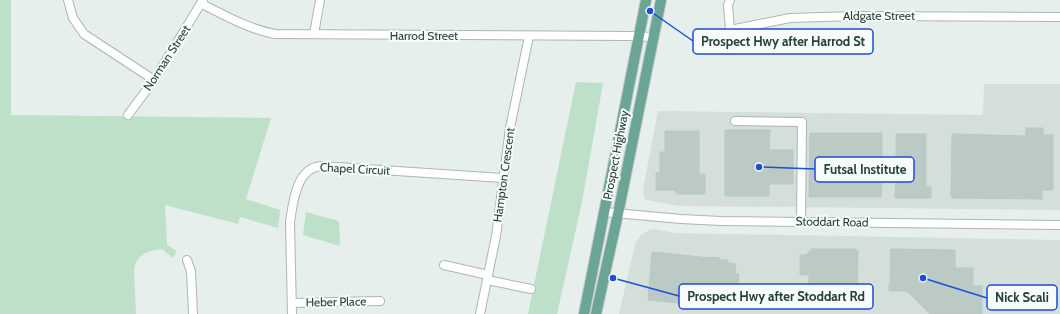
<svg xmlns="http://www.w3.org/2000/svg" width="1060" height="314" viewBox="0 0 1060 314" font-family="Cabin,sans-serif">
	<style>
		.built { fill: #d4dfda }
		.green { fill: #bfe0c8 }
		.building { fill: #bbcac4; stroke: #b8c9c2 }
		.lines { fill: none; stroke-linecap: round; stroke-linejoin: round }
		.minor-casing { stroke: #a8b8b2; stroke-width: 10 }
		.major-casing { stroke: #c2cac8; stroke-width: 12 }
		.minor { stroke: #fff; stroke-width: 8 }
		.major { stroke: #6aa596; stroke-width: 10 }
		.labels { text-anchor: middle; stroke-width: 4; stroke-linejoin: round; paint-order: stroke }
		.street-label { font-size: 12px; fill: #24423a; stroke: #f7fbf9 }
		.leader { fill: none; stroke: #1d4ed8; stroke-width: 1.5 }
		.callout-dot { fill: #1d4ed8; stroke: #f7fbf9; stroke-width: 1.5 }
		.callout { fill: #f7fbf9; stroke: #1d4ed8; stroke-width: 1.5 }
		.callout-label { font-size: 13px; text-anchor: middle; font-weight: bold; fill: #24423a }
	</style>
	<rect width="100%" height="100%" fill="#e6efeb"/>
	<g class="built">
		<polygon points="984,84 1060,84 1060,210 680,206 651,201 645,199 644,196 643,189 658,111 983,115"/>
		<polygon points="655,229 674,233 1060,240 1060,314 619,314 635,244 641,235 649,230"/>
	</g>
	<g class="green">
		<path d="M 0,0 L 11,0 L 11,115 L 271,118 L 246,199 L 280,210 L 278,228 L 240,217 L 238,224 L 165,205 L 167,245 L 177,251 L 173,258 L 162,249 C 147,251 135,255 134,272 L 136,314 L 0,314 Z"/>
		<polygon points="576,82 603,83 582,202 557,314 528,314"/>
		<polygon points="306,212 339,221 340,246 303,235"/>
	</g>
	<g class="building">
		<polygon points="1026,128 1043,128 1043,135 1053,135 1053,190 1042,190 1042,199 953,198 951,196 952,134 1023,136 1026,135"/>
		<polygon points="725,130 770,130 769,150 793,150 793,184 769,184 769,196 725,196"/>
		<polygon points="665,131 699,131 699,174 705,174 705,194 677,194 674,190 656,190 656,173 660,173 660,152 665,152"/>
		<polygon points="810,133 882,133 882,163 896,163 896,134 926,134 926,187 931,187 931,198 895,198 896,182 882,182 881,197 809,197"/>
		<polygon points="812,249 855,249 858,251 857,302 854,306 818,305 818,308 812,308 812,305 809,305 809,275 800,275 800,255 806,255"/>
		<polygon points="891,249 955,250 955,268 973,268 973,286 982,286 982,314 930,314 907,291 889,291 889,284 890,284"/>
		<polygon points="652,252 711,258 711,257 720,258 720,260 727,260 729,263 736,264 735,274 739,274 736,305 731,304 731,308 648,300"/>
	</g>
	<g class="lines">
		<defs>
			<g id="minor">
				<polyline points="68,0 73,18 84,34 154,80"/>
				<polyline points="730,0 728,5 730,30 790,18 855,16 1060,17"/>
				<path d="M 202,4 C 226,16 249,29 275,34 L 629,36 L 653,37"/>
				<polyline points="314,34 320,0"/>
				<polyline points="128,115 154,80 203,0"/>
				<polyline points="735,121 802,122 801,222"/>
				<polyline points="604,212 681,219 721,221 1060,225"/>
				<polyline points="187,260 191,271 193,314"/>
				<polyline points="444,265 488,275"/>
				<polyline points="487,280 531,289"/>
				<polyline points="292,303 380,301"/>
				<path d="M 292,314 L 290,222 C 293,203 296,168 321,166 L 503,178"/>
				<polyline points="480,314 496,236 510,128 529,36"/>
			</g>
			<g id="major">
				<polyline points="584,314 646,0"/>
				<polyline points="596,314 618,214 661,0"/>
			</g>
		</defs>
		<use href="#minor" class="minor-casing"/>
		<use href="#major" class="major-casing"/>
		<use href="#minor" class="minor"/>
		<use href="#major" class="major"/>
	</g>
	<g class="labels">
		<g class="street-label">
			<text x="879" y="20">Aldgate Street</text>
			<text x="424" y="40">Harrod Street</text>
			<text transform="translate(167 58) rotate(-57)" y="4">Norman Street</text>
			<text transform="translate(616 155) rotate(-79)" y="4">Prospect Highway</text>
			<text transform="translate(355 169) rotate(3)" y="4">Chapel Circuit</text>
			<text transform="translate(504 175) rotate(-82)" y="4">Hampton Crescent</text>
			<text transform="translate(832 222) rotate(1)" y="4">Stoddart Road</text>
			<text transform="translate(336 302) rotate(-1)" y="4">Heber Place</text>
		</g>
	</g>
	<path class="leader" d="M650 11L693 41M759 167L815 169M613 278L679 296M923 278L987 298"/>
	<g class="callout-dot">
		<circle cx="650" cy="11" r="4"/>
		<circle cx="759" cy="167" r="4"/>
		<circle cx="613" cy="278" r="4"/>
		<circle cx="923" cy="278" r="4"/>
	</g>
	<g class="callout">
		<rect x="693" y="29" width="180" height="25" rx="4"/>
		<rect x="815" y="157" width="99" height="25" rx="4"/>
		<rect x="679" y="284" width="194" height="25" rx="4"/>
		<rect x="987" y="285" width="70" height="25" rx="4"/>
	</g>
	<g class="callout-label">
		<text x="783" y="46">Prospect Hwy after Harrod St</text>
		<text x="865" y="174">Futsal Institute</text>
		<text x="776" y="301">Prospect Hwy after Stoddart Rd</text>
		<text x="1022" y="302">Nick Scali</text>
	</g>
</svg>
